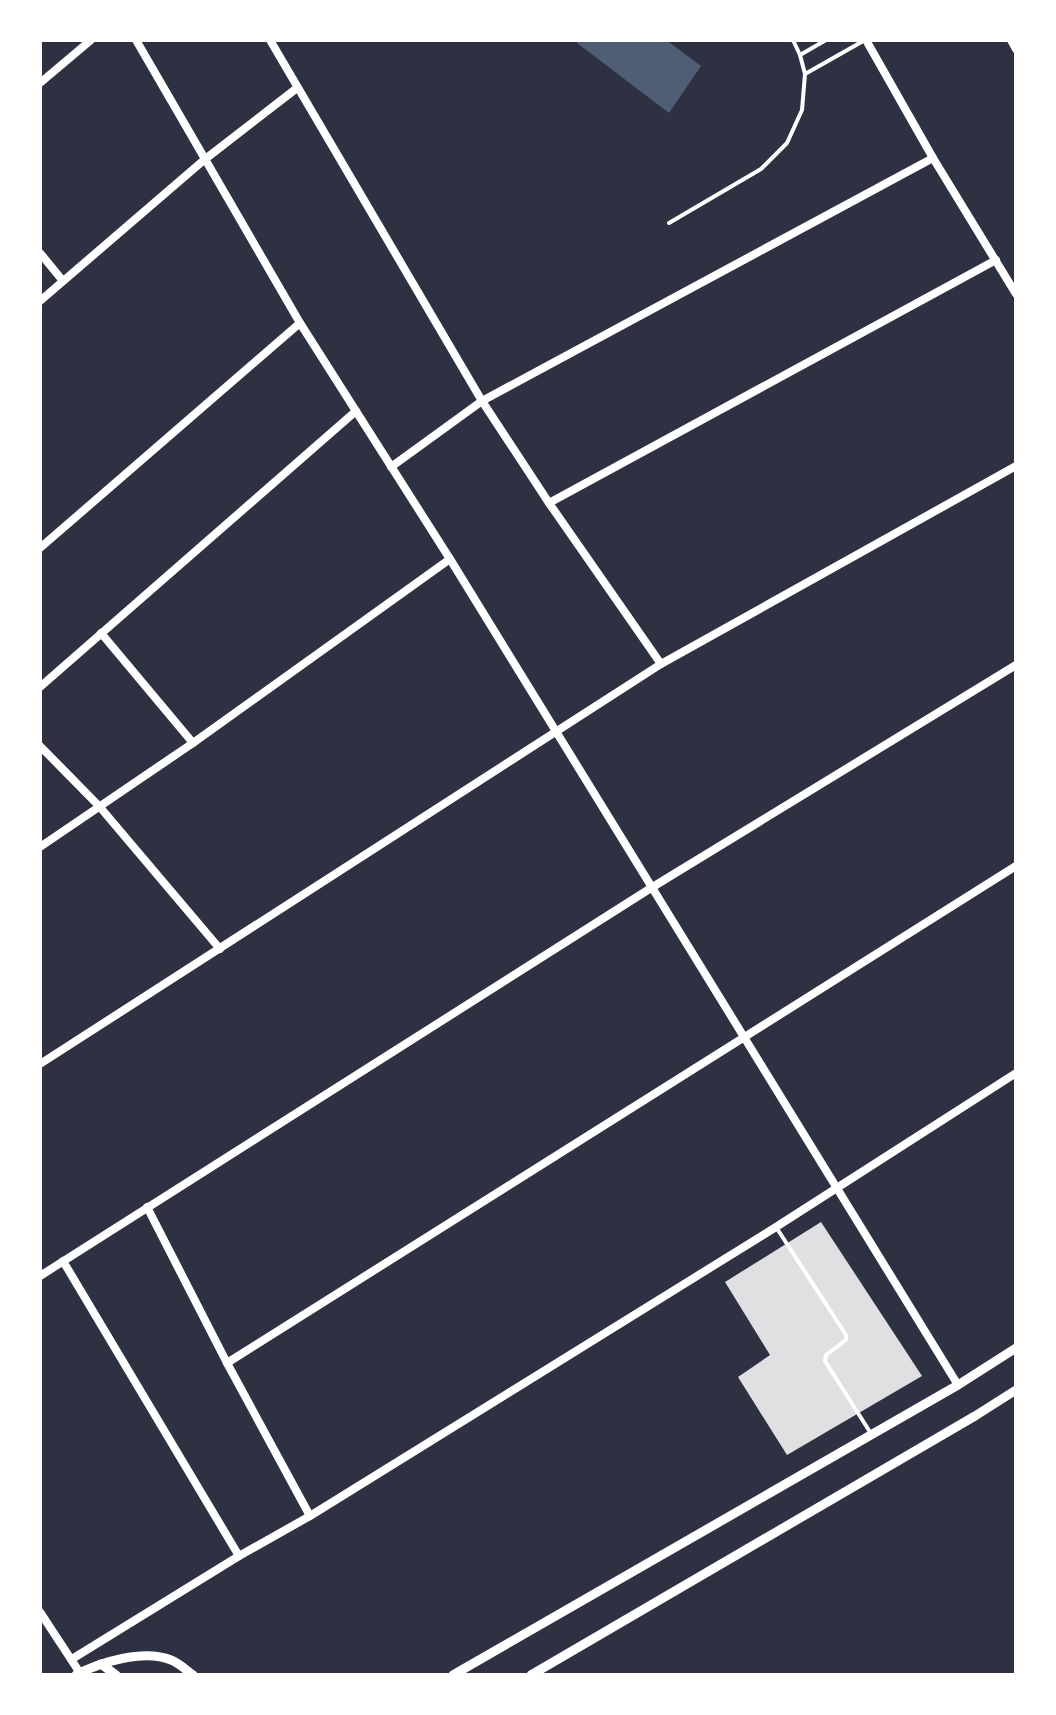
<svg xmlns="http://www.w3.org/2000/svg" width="1056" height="1715" viewBox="0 0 1056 1715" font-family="Barlow,sans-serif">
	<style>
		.water { fill: #4f5d75 }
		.building { fill: #e0e0e3 }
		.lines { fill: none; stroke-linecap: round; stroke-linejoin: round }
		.service { stroke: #fff; stroke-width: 4 }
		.minor { stroke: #fff; stroke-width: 8 }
		.tertiary { stroke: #fff; stroke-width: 9 }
	</style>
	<rect width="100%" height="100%" fill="#2d3142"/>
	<polygon class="water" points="579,40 666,40 701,66 669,113 577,43"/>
	<polygon class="building" points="821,1222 922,1376 787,1455 738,1377 770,1355 725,1282"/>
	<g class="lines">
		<g class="service">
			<polyline points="800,55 826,40"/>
			<polyline points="805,74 865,40"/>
			<polyline points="669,223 761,169 787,143 802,110 805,74 800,55 793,40"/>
			<polyline points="776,1227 846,1335 846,1340 826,1355 825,1361 870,1432"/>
		</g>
		<g class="minor">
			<polyline points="136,40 300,323 450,559 958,1385"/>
			<polyline points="270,40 482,401 549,503 661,664"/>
			<polyline points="866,40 933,158 1016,294"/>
			<polyline points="1011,40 1016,49"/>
			<polyline points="40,83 91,40"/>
			<polyline points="40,253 63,281"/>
			<polyline points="40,301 204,160 297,88"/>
			<polyline points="391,467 482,401 933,158"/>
			<polyline points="549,503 996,260"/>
			<polyline points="40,548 300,323"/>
			<polyline points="101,633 193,743"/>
			<polyline points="40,687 356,411"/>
			<polyline points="40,746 99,806 220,949"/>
			<polyline points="40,847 193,743 450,559"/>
			<polyline points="40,1064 661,664 1016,466"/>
			<polyline points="147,1207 227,1363 310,1516"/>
			<polyline points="63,1261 239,1556"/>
			<polyline points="40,1276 651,888 1016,665"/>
			<polyline points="227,1363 1016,866"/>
			<polyline points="40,1612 80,1673"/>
			<polyline points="72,1659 239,1556 310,1516 776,1227 1016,1073"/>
		</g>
		<g class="tertiary">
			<polyline points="101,1664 116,1675"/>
			<path d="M 76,1675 C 100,1662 144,1649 171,1660 C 179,1663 186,1670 193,1675"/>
			<polyline points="453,1675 958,1385 1016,1348"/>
			<polyline points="531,1675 975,1416 1016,1390"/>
		</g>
	</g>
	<rect width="1056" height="1715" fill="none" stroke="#ffffff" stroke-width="84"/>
</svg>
